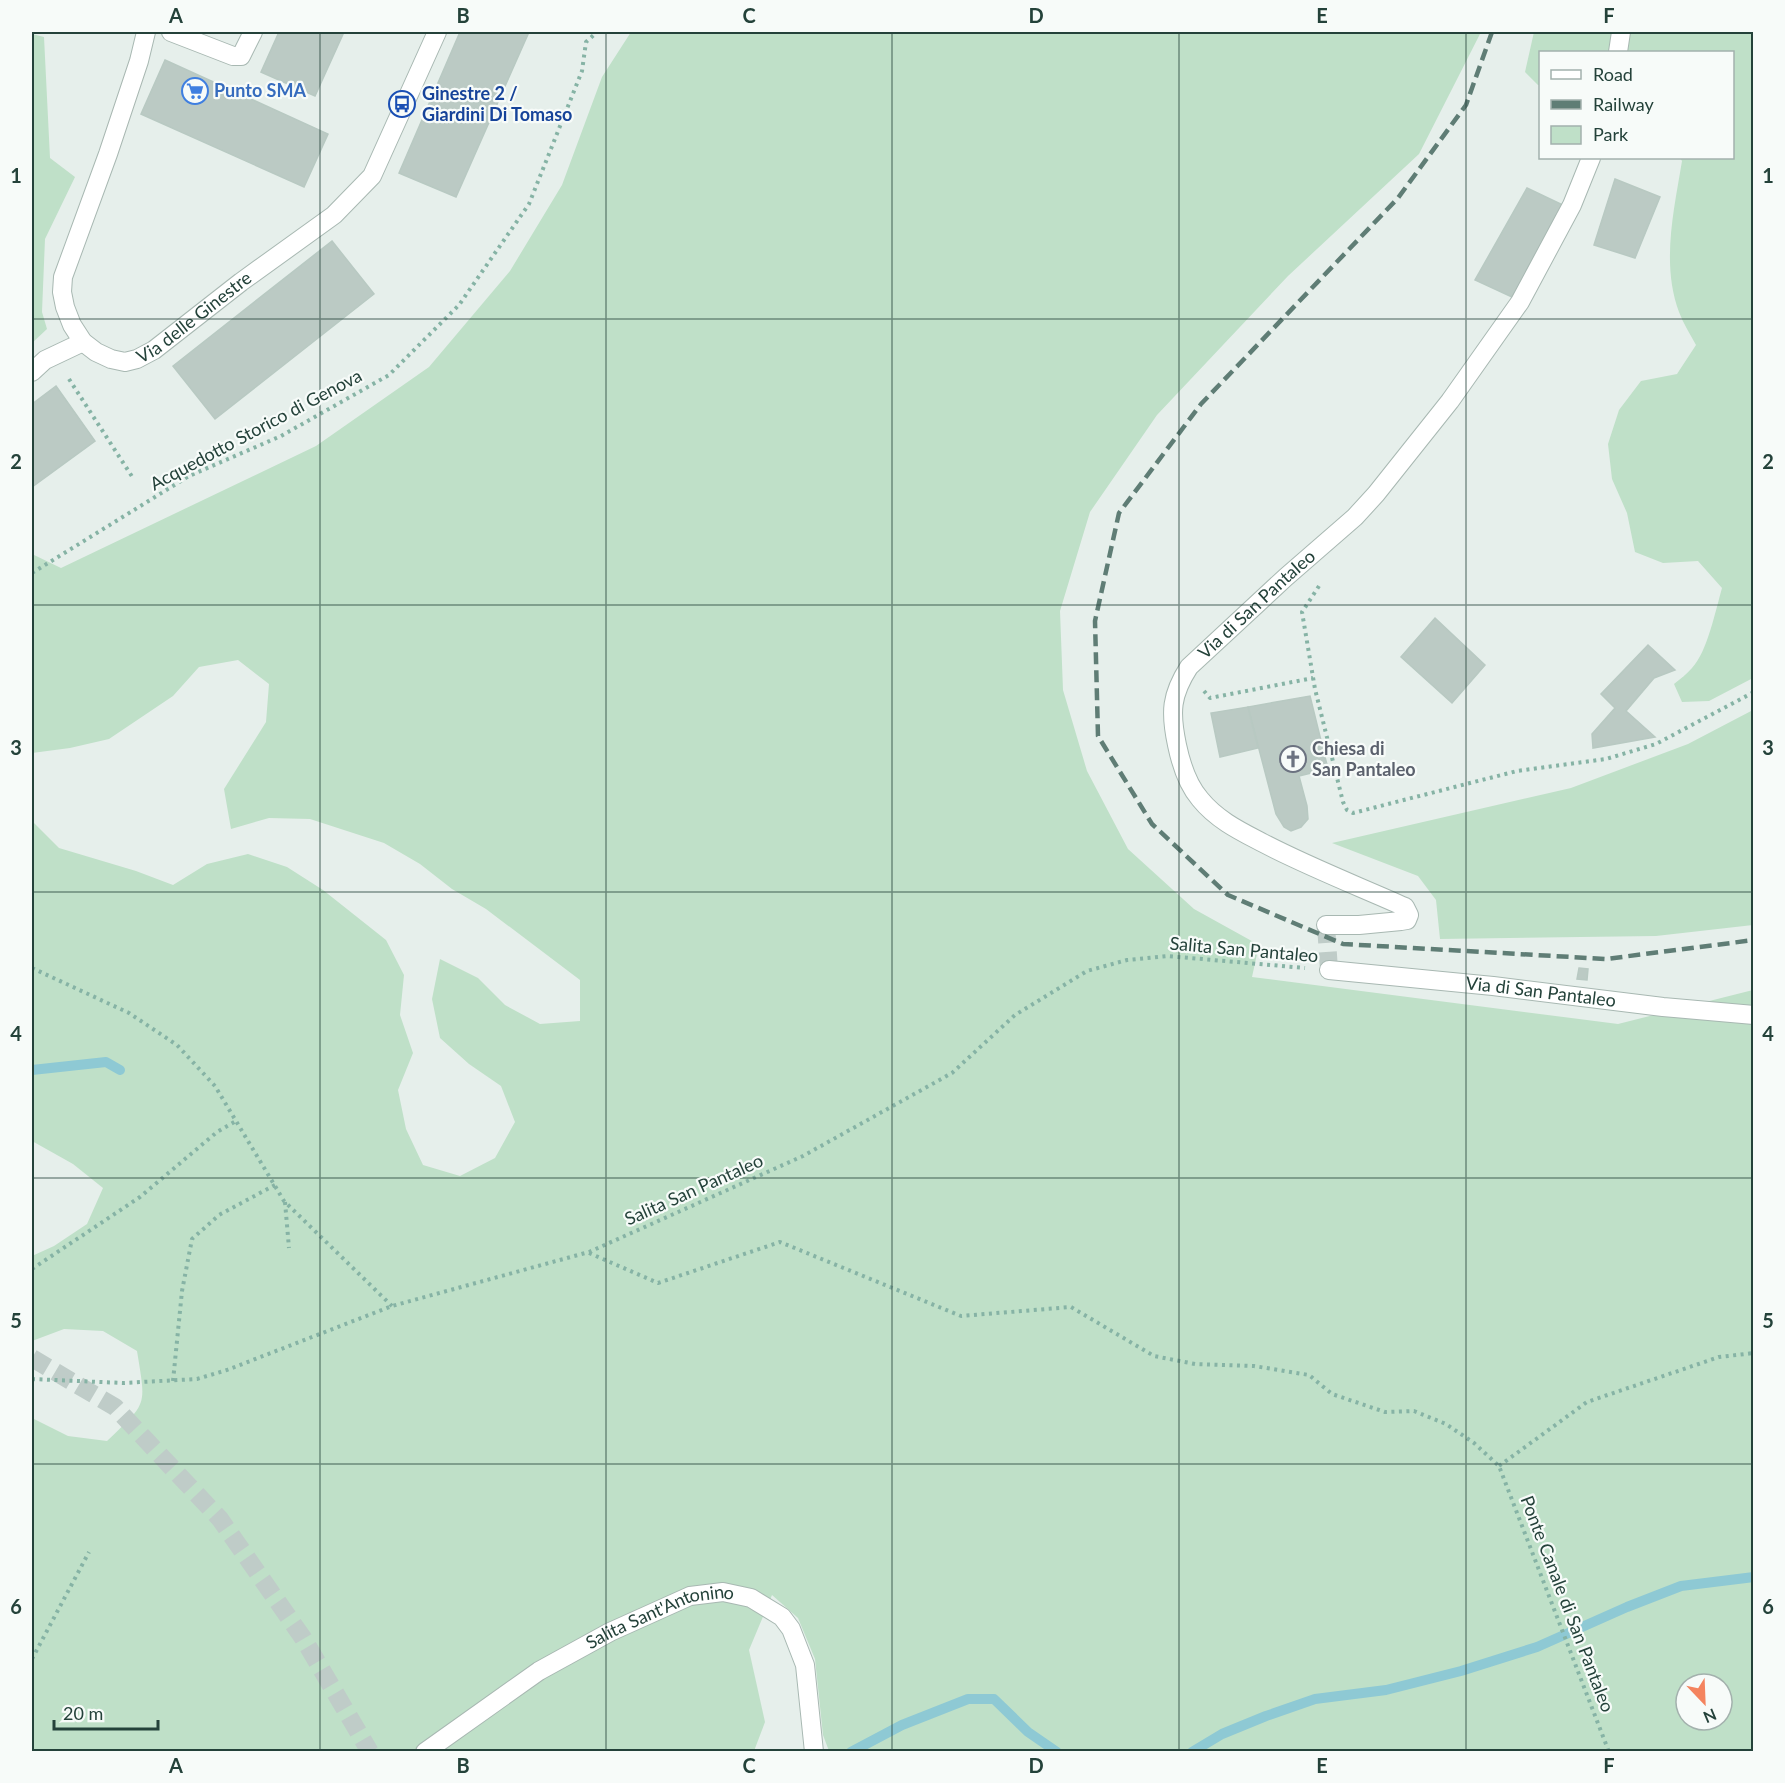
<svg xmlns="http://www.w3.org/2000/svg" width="1785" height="1783" viewBox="0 0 1785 1783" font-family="Lato,sans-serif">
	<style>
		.green { fill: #bfe0c8; fill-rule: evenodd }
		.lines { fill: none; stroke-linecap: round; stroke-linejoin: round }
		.stream { stroke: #8ec9d4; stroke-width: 10 }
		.building { fill: #bbcac4; stroke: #b8c9c2; stroke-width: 1.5 }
		.minor-tunnel { stroke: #bfccc8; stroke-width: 18; stroke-dasharray: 18 9; stroke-linecap: butt }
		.motorway-tunnel { stroke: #bfccc8; stroke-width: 18; stroke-dasharray: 18 9; stroke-linecap: butt }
		.pedestrian-casing { stroke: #a8b8b2; stroke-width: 20 }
		.minor-casing { stroke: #a8b8b2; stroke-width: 20 }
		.path { stroke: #86b3a5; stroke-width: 4; stroke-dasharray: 3 4.5; stroke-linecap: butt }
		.pedestrian { stroke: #fff; stroke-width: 18 }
		.minor { stroke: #fff; stroke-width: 18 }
		.rail { stroke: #5f7d75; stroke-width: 4.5; stroke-dasharray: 12 6; stroke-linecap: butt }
		.grid { fill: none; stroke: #24423a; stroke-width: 1.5; stroke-opacity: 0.55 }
		.labels { text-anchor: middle; stroke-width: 4.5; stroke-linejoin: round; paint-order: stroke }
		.shop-label { font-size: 18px; font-weight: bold; fill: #366cbe; stroke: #f7fbf9; text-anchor: start }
		.transit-label { font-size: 18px; font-weight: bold; fill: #164399; stroke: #f7fbf9; text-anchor: start }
		.street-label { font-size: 18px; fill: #24423a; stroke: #f7fbf9 }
		.worship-label { font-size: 18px; font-weight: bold; fill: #5b616d; stroke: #f7fbf9; text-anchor: start }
		.neatline { fill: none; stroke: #24423a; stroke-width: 2 }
		.grid-label { font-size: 20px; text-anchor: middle; font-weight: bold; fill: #24423a }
	</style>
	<rect width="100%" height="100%" fill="#e6efeb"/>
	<g class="green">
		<path d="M 631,32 L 1481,32 L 1419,154 L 1288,276 L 1157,415 L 1090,512 L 1060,611 L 1063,690 L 1087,771 L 1128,849 L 1194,909 L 1259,945 L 1252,977 L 1618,1024 L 1753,990 L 1753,1751 L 829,1751 L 823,1735 L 815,1659 L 798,1618 L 772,1595 L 749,1650 L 765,1722 L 754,1751 L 32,1751 L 32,1418 L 68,1436 L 107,1441 C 148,1402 146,1407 137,1351 L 103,1331 L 64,1329 L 32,1341 L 32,1256 L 54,1246 L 87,1224 L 103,1188 L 73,1164 L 32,1141 L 32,821 L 59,848 L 136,871 L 173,885 L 207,864 L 248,854 L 287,867 L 323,890 L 386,940 L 404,975 L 400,1015 L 413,1053 L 398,1090 L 406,1129 L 423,1165 L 460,1176 L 495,1158 L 515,1122 L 501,1086 L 469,1064 L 440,1038 L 432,999 L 440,959 L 478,978 L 505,1005 L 540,1024 L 580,1021 L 580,980 L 486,909 L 452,889 L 420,864 L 384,843 L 310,819 L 269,818 L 231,829 L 224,789 L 266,722 L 269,684 L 238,660 L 199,667 L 173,696 L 109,739 L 70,748 L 32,753 L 32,554 L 61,568 L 316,446 L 429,367 L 510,271 L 562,185 L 602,77 ZM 1686,1684 L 1722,1684 L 1722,1720 L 1686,1720 Z"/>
		<path d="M 1534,32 L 1753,32 L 1753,678 L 1709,701 L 1682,702 L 1674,684 C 1680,679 1687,674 1692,668 C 1707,653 1716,609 1722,588 L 1698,561 L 1663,563 L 1635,552 L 1627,513 L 1612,479 L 1608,444 L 1619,410 L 1641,381 L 1677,374 L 1696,345 C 1690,334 1683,323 1679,312 C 1661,264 1674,210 1682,161 L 1680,158 L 1732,158 L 1732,52 L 1540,52 L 1540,85 L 1538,85 L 1525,72 Z"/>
		<polygon points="32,34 44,37 50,158 75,177 45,239 42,312 47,329 32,343"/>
		<polygon points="1753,710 1753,925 1656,936 1440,939 1436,900 1418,876 1332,843 1571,788 1688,744"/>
	</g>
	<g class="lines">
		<g class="stream">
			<polyline points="32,1070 106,1062 120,1070"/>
			<polyline points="851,1752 902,1725 968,1699 994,1699 1028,1732 1057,1752"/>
			<polyline points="1192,1752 1222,1734 1266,1716 1315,1699 1386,1690 1461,1671 1537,1647 1627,1607 1681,1586 1754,1577"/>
		</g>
	</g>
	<g class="building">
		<polygon points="279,32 344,32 315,96 261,72"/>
		<polygon points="460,32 529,32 456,197 399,173"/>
		<polygon points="165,60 328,134 304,187 141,114"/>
		<polygon points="1615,179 1660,197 1635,258 1594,245"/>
		<polygon points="1527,188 1563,205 1512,297 1475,280"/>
		<polygon points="332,241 374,294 215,419 173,366"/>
		<polygon points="56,386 95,441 32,487 32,404"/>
		<polygon points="1435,618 1485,665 1452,703 1401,657"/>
		<polygon points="1648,645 1675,670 1654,678 1626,711 1655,737 1593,748 1592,734 1615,708 1601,694"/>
		<polygon points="1310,696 1328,769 1299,776 1307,806 1308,819 1301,827 1291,831 1284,827 1276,814 1248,707"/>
		<polygon points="1248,707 1258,748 1220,757 1211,713"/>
		<polygon points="1579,968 1588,969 1587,980 1577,979"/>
	</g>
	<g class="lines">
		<polyline class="minor-tunnel" points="1326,925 1329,970"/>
		<polyline class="motorway-tunnel" points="32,1358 115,1407 220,1519 303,1638 370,1752"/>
		<defs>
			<polyline id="pedestrian" points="32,372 45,360 83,342"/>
			<g id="minor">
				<path id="s1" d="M 146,32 L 139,61 L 108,154 L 63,277 L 62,292 L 65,307 L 72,325 L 83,342 L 96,352 L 111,359 L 125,362 L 137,359 L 154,350 L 241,282 L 334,215 L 372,176 L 437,32"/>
				<polyline points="171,32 233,56 241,56 253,32"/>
				<polyline points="1618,52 1621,32"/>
				<path id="s2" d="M 1326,925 L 1359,925 L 1401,921 L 1407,920 L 1409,915 L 1405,907 C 1358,886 1309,867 1263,843 C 1240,831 1217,820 1200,799 C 1187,784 1181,764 1177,745 C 1170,712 1171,695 1189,667 L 1286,577 L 1355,517 L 1376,494 L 1450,401 L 1520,302 L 1572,205 L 1591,158"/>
				<path id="s3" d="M 1329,970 L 1493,986 L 1663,1007 L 1754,1015"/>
				<path id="s4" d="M 425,1752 L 539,1671 L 610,1632 L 690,1596 L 723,1592 L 751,1598 L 782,1617 L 791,1629 L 805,1665 L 814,1752"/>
			</g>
		</defs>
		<use href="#pedestrian" class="pedestrian-casing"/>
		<use href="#minor" class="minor-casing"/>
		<g class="path">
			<polyline points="69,379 133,478"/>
			<polyline points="32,573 189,476 281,436 389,375 459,305 529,204 582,71 586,42 597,32"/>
			<polyline points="1319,586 1302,612 1315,689 1343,802 1347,810 1353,813 1517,771 1606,759 1656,744 1754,692"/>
			<polyline points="1204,691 1210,698 1313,678"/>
			<polyline points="32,968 129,1013 177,1045 215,1086 284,1201 392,1306"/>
			<polyline points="285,1202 289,1248"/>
			<polyline points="589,1253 658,1283 780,1242 961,1316 1071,1307 1154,1356 1195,1364 1254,1366 1309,1375 1332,1394 1385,1412 1414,1411 1446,1424 1474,1443 1499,1466 1609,1752"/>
			<polyline points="32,1269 140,1197 217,1132 236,1121"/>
			<polyline points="32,1379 123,1383 197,1379 227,1370 392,1306 589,1252 803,1156 952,1073 1015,1015 1087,971 1127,960 1167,956 1305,968"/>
			<polyline points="173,1381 182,1291 192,1239 219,1215 275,1185"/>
			<polyline points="1499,1466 1587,1402 1719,1357 1754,1353"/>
			<polyline points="32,1659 89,1552"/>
		</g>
		<use href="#pedestrian" class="pedestrian"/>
		<use href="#minor" class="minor"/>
		<polyline class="rail" points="1492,32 1466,105 1398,198 1201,404 1119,513 1095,621 1098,736 1152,824 1228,895 1343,944 1606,959 1754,940"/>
	</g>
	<path class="grid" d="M 320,32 L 320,1752M 606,32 L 606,1752M 892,32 L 892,1752M 1179,32 L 1179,1752M 1466,32 L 1466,1752M 32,319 L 1754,319M 32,605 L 1754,605M 32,892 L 1754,892M 32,1178 L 1754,1178M 32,1464 L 1754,1464"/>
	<defs>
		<symbol id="supermarket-ring" viewBox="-11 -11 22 22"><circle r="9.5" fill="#f7fbf9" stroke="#3f7fe0" stroke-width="1.5"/><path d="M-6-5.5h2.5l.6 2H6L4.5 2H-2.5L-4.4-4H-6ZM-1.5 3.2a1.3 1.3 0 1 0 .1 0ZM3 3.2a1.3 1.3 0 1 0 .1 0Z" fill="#3f7fe0"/></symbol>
		<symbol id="bus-ring" viewBox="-11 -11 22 22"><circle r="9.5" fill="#f7fbf9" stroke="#1a4fb4" stroke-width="1.5"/><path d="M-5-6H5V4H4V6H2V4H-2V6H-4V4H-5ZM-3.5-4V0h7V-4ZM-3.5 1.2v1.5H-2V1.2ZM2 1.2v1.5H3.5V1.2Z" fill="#1a4fb4"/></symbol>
		<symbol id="church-ring" viewBox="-11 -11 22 22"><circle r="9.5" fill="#f7fbf9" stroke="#6b7280" stroke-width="1.5"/><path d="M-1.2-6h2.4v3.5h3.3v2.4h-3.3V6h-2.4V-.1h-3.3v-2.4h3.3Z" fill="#6b7280"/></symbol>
	</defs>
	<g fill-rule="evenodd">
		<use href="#supermarket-ring" x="180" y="76" width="30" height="30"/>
		<use href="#bus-ring" x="387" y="89" width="30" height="30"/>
		<use href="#church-ring" x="1278" y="744" width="30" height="30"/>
	</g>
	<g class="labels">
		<g class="shop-label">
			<text x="214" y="97">Punto SMA</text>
		</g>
		<g class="transit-label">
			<text x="422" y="100">Ginestre 2 /<tspan x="422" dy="21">Giardini Di Tomaso</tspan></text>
		</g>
		<g class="street-label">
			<text dy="6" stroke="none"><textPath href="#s1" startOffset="459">Via delle Ginestre</textPath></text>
			<text transform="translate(256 430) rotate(-28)" y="6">Acquedotto Storico di Genova</text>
			<text dy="6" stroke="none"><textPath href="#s2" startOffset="562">Via di San Pantaleo</textPath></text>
			<text transform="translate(1244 950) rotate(5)" y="6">Salita San Pantaleo</text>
			<text dy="6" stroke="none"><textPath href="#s3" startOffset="213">Via di San Pantaleo</textPath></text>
			<text transform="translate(694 1190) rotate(-24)" y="6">Salita San Pantaleo</text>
			<text transform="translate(1567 1604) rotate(69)" y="6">Ponte Canale di San Pantaleo</text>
			<text dy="6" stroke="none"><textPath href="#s4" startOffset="274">Salita Sant'Antonino</textPath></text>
		</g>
		<g class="worship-label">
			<text x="1312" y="755">Chiesa di<tspan x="1312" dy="21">San Pantaleo</tspan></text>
		</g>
	</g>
	<rect width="1785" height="1783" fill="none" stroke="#f7fbf9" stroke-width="66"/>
	<rect x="1539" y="51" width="195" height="108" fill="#f7fbf9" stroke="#a3b1ad" stroke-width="1.5"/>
	<rect x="1551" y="70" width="30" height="9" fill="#ffffff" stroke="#a3b1ad" stroke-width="1.5"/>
	<text x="1593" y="81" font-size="18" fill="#24423a">Road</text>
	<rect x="1551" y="100" width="30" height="9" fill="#5f7d75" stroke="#a3b1ad" stroke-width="1.5"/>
	<text x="1593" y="111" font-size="18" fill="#24423a">Railway</text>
	<rect x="1551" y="126" width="30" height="18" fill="#bfe0c8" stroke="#a3b1ad" stroke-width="1.5"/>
	<text x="1593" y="141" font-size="18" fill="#24423a">Park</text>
	<g transform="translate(1704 1702) rotate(157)"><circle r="28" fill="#f7fbf9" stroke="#a3b1ad" stroke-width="1.5"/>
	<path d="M0-4.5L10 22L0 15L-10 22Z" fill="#f4845f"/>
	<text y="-9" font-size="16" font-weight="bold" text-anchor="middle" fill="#24423a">N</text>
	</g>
	<path d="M54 1720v9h104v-9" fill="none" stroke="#24423a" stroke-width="3"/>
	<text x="63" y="1720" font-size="18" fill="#24423a" stroke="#f7fbf9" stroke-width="4.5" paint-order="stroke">20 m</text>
	<rect x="33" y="33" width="1719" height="1717" class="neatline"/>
	<g class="grid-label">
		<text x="176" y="23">A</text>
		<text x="463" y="23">B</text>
		<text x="749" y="23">C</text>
		<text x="1036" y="23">D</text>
		<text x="1322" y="23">E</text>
		<text x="1609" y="23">F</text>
		<text x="16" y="183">1</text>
		<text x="1768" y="183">1</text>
		<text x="16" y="469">2</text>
		<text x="1768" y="469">2</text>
		<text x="16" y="755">3</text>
		<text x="1768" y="755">3</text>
		<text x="16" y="1041">4</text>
		<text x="1768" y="1041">4</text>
		<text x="16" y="1328">5</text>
		<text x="1768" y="1328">5</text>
		<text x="16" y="1614">6</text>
		<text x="1768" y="1614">6</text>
		<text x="176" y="1773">A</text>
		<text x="463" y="1773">B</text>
		<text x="749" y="1773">C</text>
		<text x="1036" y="1773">D</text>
		<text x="1322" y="1773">E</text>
		<text x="1609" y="1773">F</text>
	</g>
</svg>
